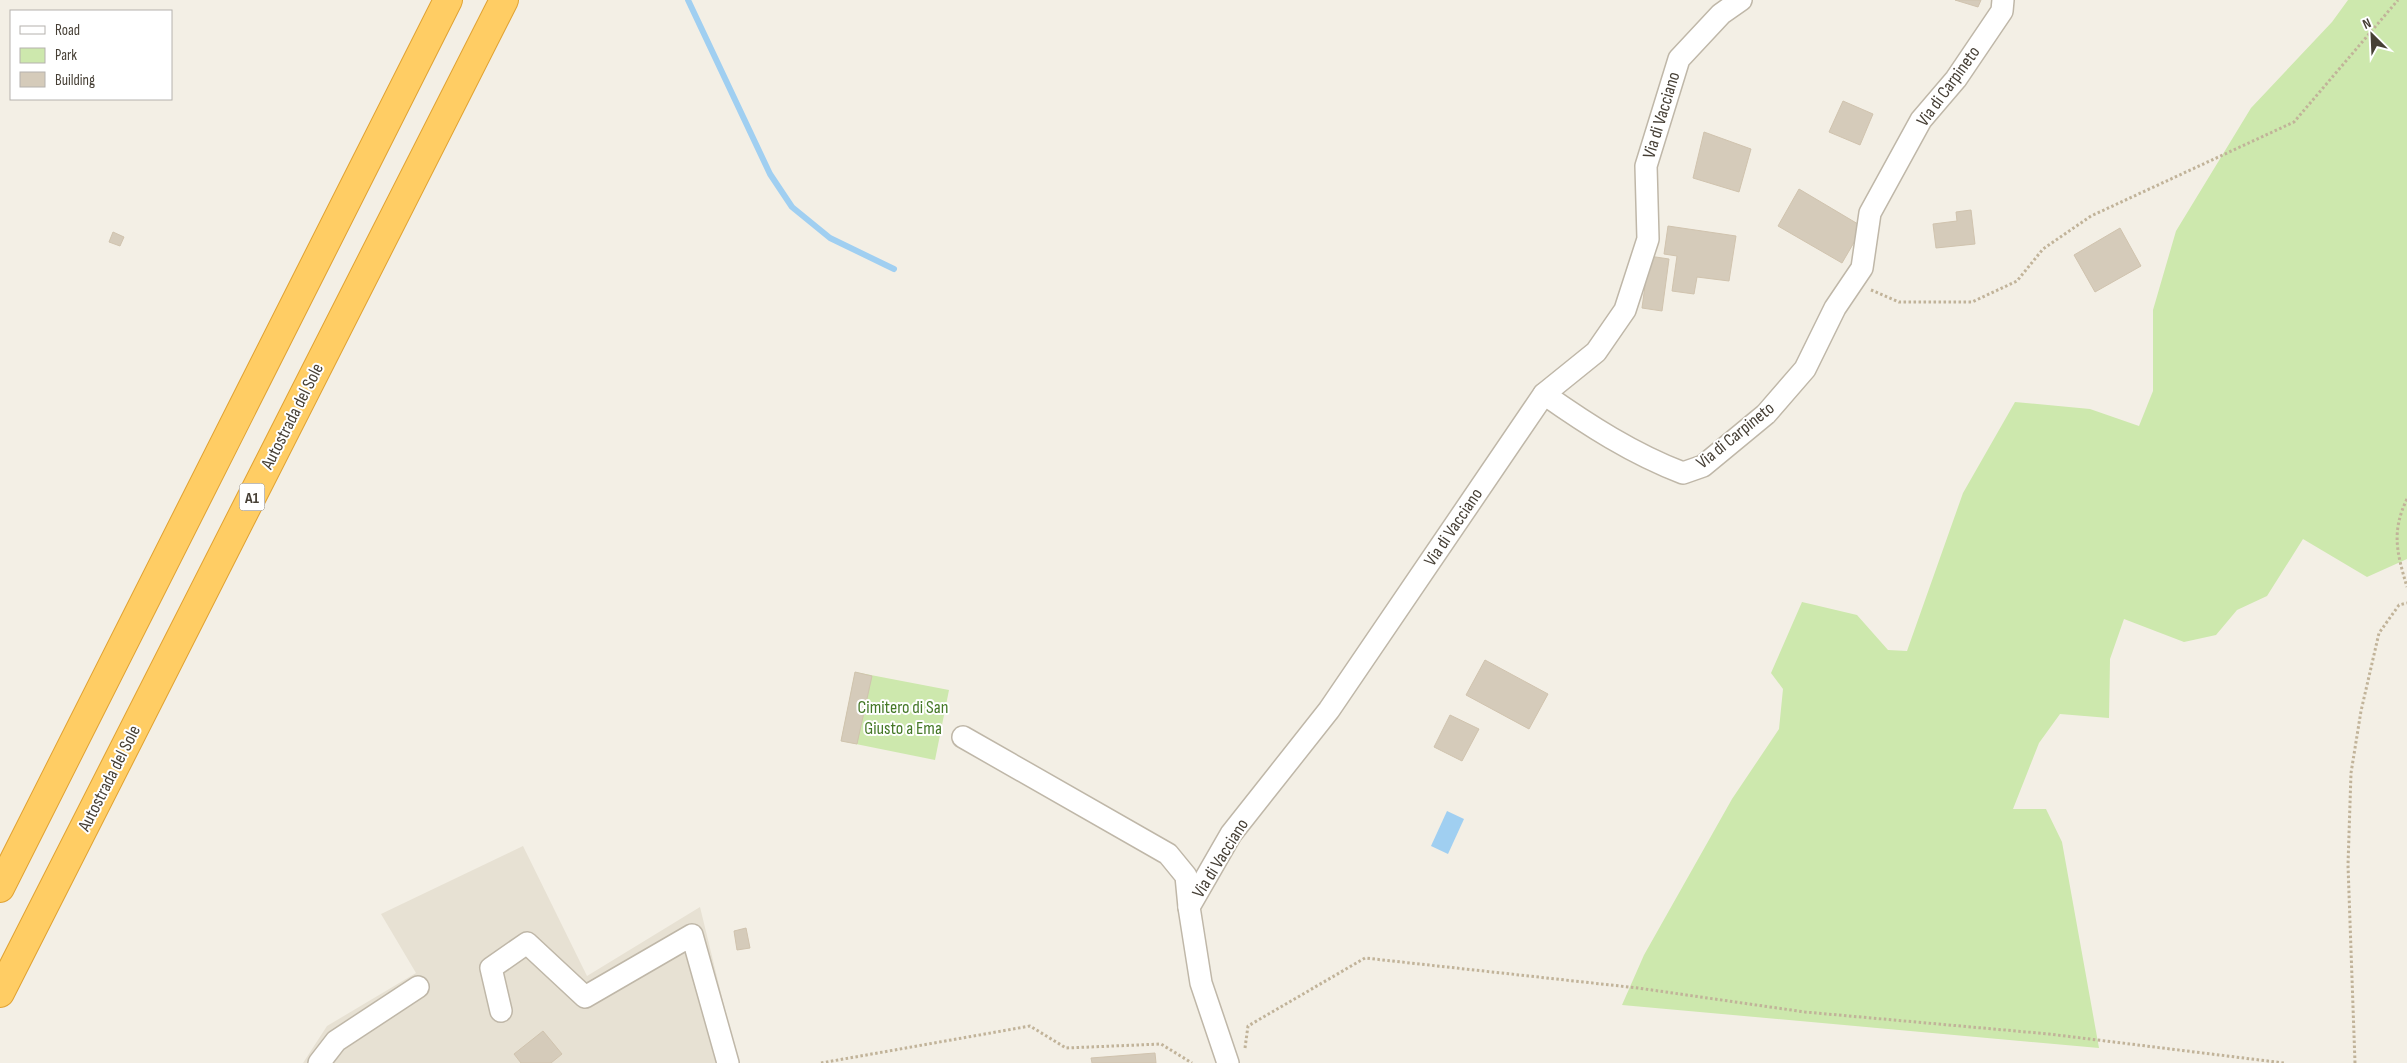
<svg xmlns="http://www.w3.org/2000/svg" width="2407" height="1063" viewBox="0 0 2407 1063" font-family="'Sofia Sans Condensed',sans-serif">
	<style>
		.residential { fill: #e7e1d3 }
		.green { fill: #cde8ad }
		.water { fill: #a0cff1 }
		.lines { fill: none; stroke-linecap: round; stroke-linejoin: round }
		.stream { stroke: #a0cff1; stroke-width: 6 }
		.building { fill: #d5cbba; stroke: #d0c3ae }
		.minor-casing { stroke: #bfb7a8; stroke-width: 24 }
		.highway-casing { stroke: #e0a232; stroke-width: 30 }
		.path { stroke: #c1b399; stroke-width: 3; stroke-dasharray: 2.5 2.5; stroke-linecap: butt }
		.minor { stroke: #fff; stroke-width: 21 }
		.highway { stroke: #ffcd64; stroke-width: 28 }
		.labels { text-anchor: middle; stroke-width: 4; stroke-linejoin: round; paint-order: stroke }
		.shield { fill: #fff; stroke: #7e7972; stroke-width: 1 }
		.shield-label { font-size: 16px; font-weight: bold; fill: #463f35 }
		.street-label { font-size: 18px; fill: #463f35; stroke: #fff }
		.park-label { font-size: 18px; fill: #457827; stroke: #fff }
	</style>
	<rect width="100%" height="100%" fill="#f3efe5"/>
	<polygon class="residential" points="523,846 587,976 700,907 738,1063 303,1063 327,1026 416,973 381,914"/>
	<g class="green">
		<polygon points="2348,0 2407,0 2407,559 2367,577 2303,539 2267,596 2237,610 2216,635 2184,642 2124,619 2110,659 2109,718 2060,714 2039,743 2013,809 2046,809 2062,842 2099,1048 1622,1005 1644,955 1732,799 1779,729 1783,689 1771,673 1802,602 1857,615 1888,650 1907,651 1963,493 2015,402 2090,409 2139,426 2153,391 2153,310 2176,231 2251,108 2332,22"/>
		<polygon points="855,672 949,690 935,760 841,741"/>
	</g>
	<polygon class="water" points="1447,811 1464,819 1448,854 1431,846"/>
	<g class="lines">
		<polyline class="stream" points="688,0 770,174 792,207 830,238 894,269"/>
	</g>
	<g class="building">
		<polygon points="1955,0 1981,0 1978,7"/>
		<polygon points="1843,101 1873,114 1860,145 1829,132"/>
		<polygon points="1704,132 1751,149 1739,192 1693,178"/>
		<polygon points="1799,189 1863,227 1842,263 1778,226"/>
		<polygon points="1971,210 1975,244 1936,248 1933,224 1957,221 1956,212"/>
		<polygon points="1668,226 1736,236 1729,281 1697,277 1694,294 1672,291 1677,256 1664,254"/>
		<polygon points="2120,228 2141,266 2095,292 2074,255"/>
		<polygon points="113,232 124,237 120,246 109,242"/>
		<polygon points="1649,256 1669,259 1662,311 1642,308"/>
		<polygon points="1485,660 1548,694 1529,729 1466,695"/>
		<polygon points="855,672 872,676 857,744 841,741"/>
		<polygon points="1450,715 1479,729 1462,761 1434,747"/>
		<polygon points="746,928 750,948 737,950 734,931"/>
		<polygon points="543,1031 562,1054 551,1063 521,1063 514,1054"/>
		<polygon points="1155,1053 1156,1063 1092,1063 1091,1058"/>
	</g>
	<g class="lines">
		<defs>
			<g id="minor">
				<path d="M 1544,394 C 1588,425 1633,454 1683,473 L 1703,466 L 1766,414 L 1805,369 L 1835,308 L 1862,268 L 1870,213 L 1921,120 L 1956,79 L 2002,11 L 2003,0"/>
				<polyline points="963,737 1168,854 1186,876 1189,907"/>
				<polyline points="501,1011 491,968 527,943 585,997 692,935 728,1063"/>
				<polyline points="319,1063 336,1041 418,987"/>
				<polyline points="1228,1063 1201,983 1189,907 1231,834 1329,710 1544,394 1596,352 1625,310 1648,239 1646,166 1679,59 1721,14 1741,0"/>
			</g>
			<g id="highway">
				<polyline points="0,888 448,0"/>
				<polyline points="0,993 504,0"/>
			</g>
		</defs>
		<use href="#minor" class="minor-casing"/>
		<use href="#highway" class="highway-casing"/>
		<g class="path">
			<polyline points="1871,290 1899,302 1972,302 2017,281 2043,249 2091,216 2294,122 2398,0"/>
			<path d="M 2407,499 C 2391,532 2397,553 2407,587"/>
			<polyline points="1245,1048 1248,1026 1365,958 1638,988 1805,1012 2049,1034 2284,1063"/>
			<polyline points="821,1063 1030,1026 1066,1048 1161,1044 1192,1063"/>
			<polyline points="2355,1063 2348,865 2351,773 2361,711 2379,633 2399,605 2407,603"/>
		</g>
		<use href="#minor" class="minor"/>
		<use href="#highway" class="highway"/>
	</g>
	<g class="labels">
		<rect class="shield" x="239.5" y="483.5" width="25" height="27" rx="4"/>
		<g class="shield-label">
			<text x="252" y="503">A1</text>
		</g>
		<g class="street-label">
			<text transform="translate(1948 86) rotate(-54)" y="6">Via di Carpineto</text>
			<text transform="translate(1661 115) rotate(-73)" y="6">Via di Vacciano</text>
			<text transform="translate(292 416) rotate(-63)" y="6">Autostrada del Sole</text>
			<text transform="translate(1735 435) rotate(-39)" y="6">Via di Carpineto</text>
			<text transform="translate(1453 527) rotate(-56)" y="6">Via di Vacciano</text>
			<text transform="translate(109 778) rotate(-63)" y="6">Autostrada del Sole</text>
			<text transform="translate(1220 858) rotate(-58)" y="6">Via di Vacciano</text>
		</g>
		<g class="park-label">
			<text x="903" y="713">Cimitero di San<tspan x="903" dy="21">Giusto a Ema</tspan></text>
		</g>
	</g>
	<rect x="10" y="10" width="162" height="90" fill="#ffffff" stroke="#b5b2ae"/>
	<rect x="20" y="26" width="25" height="8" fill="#ffffff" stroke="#b5b2ae"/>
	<text x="55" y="35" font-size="15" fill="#463f35">Road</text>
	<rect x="20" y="48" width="25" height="15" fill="#cde8ad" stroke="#b5b2ae"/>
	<text x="55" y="60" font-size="15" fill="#463f35">Park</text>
	<rect x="20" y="72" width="25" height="15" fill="#d5cbba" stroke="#b5b2ae"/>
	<text x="55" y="85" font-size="15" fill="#463f35">Building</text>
	<g transform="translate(2372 35) rotate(336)" stroke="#ffffff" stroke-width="4" paint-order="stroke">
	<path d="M0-4L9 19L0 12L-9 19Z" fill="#463f35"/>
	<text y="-8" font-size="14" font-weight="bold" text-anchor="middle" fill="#463f35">N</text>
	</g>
</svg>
